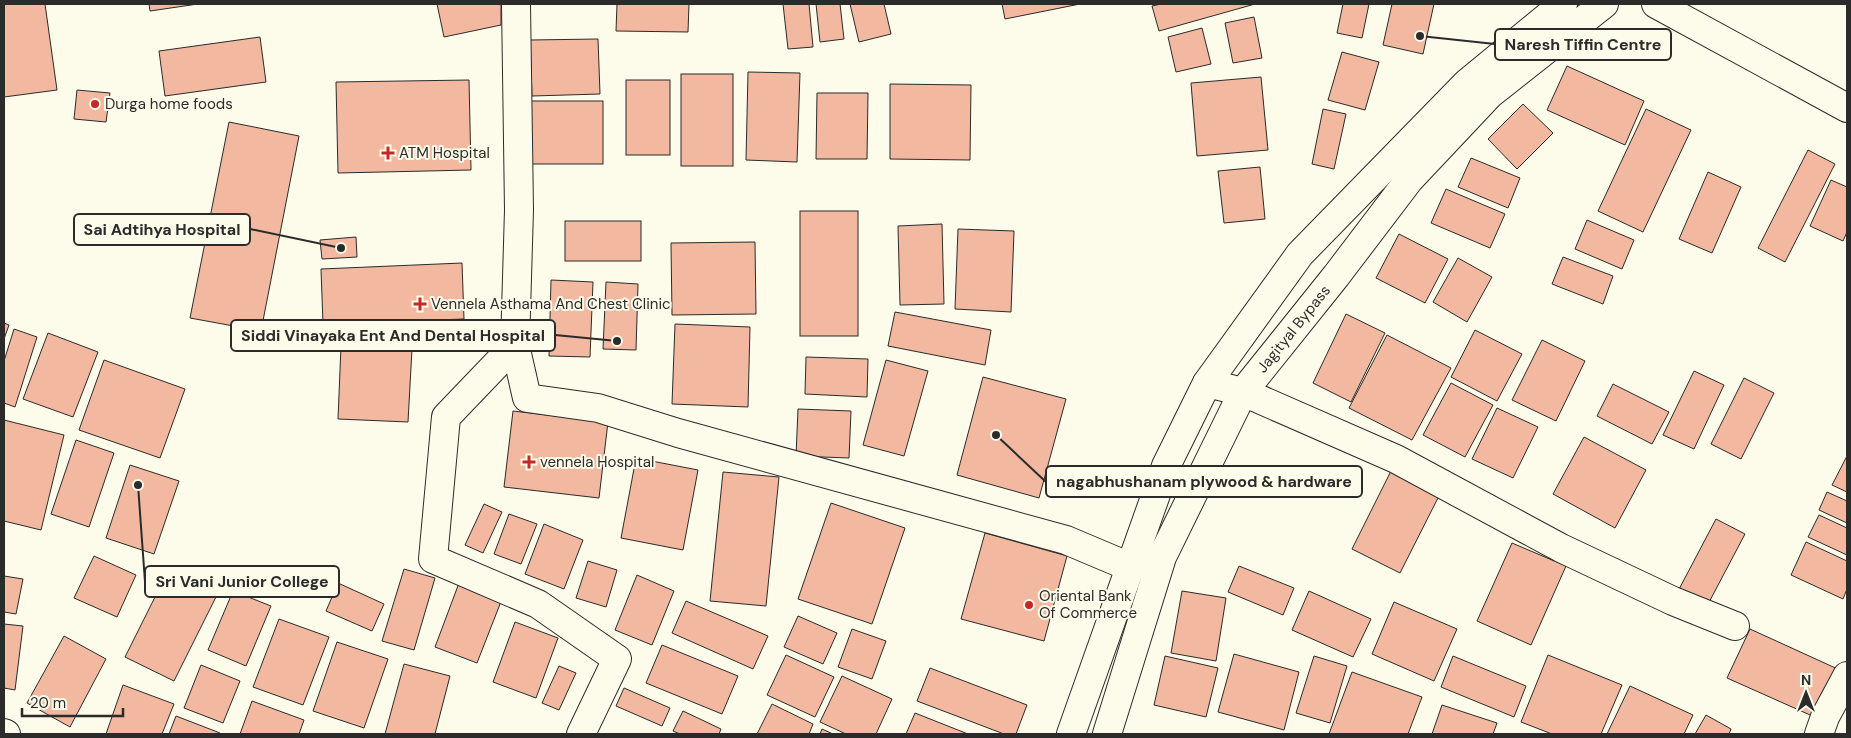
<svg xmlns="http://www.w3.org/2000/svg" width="1851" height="738" viewBox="0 0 1851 738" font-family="'DM Sans',sans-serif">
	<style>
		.building { fill: #f2b8a0; stroke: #2b2b2b }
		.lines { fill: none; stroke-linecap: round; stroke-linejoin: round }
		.minor-casing { stroke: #2b2b2b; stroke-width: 30 }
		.major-casing { stroke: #2b2b2b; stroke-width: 30 }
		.minor { stroke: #fdfbea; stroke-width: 28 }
		.major { stroke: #fdfbea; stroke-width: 28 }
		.poi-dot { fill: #c62828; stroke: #fdfbea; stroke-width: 2 }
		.labels { text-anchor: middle; stroke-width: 4; stroke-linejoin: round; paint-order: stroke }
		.poi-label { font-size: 15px; fill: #2b2b2b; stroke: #fdfbea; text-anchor: start }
		.street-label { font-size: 15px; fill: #2b2b2b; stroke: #fdfbea }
		.leader { fill: none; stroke: #2b2b2b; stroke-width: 2 }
		.callout-dot { fill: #2b2b2b; stroke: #fdfbea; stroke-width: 2 }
		.callout { fill: #fdfbea; stroke: #2b2b2b; stroke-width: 2 }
		.callout-label { font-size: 16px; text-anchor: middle; font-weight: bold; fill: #2b2b2b }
	</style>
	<rect width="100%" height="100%" fill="#fdfbea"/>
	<g class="building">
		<polygon points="4,4 45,4 57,90 4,97"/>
		<polygon points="149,4 198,4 150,11"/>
		<polygon points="437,4 501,4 501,25 444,37"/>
		<polygon points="617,4 689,4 688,32 616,31"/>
		<polygon points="783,4 809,4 813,47 788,49"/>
		<polygon points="816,4 840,4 844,39 820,42"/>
		<polygon points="850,4 884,4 891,34 859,42"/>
		<polygon points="1002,4 1080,4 1005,19"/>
		<polygon points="1161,4 1255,4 1159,31 1152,6"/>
		<polygon points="1343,4 1369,4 1362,38 1337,33"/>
		<polygon points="1392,4 1434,4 1423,54 1383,45"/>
		<polygon points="1254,17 1262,58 1233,63 1225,23"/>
		<polygon points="1202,28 1211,64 1176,72 1168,37"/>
		<polygon points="260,37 266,82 165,96 159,51"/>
		<polygon points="598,39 600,94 532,96 530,40"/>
		<polygon points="1342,52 1379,62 1365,110 1328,100"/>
		<polygon points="1567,66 1644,101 1625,145 1547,110"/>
		<polygon points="748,72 800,73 797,162 746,160"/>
		<rect x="681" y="74" width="52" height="92"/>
		<polygon points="1261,77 1268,150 1197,156 1191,83"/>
		<polygon points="469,80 471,170 338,173 336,82"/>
		<rect x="626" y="80" width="44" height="75"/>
		<polygon points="890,84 971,85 970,160 890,159"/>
		<polygon points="77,90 110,93 106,122 74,119"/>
		<polygon points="817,93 868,93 867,159 816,159"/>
		<rect x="528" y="101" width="75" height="63"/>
		<polygon points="1523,104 1553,133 1517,169 1488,139"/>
		<polygon points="1323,109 1346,114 1334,169 1312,164"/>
		<polygon points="1646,109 1691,130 1643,232 1598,211"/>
		<polygon points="229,122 299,136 261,331 190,318"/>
		<polygon points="1808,150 1835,164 1785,262 1758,248"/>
		<polygon points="1471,158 1520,178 1508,208 1458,187"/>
		<polygon points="1260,167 1265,219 1224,223 1218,171"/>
		<polygon points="1708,172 1741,187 1712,253 1679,239"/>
		<polygon points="1831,180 1847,187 1847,232 1843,241 1810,226"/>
		<polygon points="1446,189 1505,214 1490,248 1431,223"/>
		<rect x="800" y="211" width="58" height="125"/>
		<polygon points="1587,220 1634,240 1622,269 1575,249"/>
		<rect x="565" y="221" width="76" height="40"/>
		<polygon points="942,224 944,304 900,305 898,226"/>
		<polygon points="958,229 1014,231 1011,312 955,309"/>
		<polygon points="1399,234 1448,259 1425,303 1376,278"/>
		<polygon points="356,237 357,257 322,259 320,240"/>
		<polygon points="755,242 756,314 672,315 671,243"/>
		<polygon points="1563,257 1613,276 1603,304 1552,284"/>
		<polygon points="1458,258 1492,277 1467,322 1433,302"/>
		<polygon points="462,263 464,319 323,324 321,269"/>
		<polygon points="551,280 593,282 590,357 549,356"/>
		<polygon points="606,282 638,284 636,350 603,349"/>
		<polygon points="895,312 991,330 985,365 888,346"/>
		<polygon points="1346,314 1385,333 1351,402 1313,383"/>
		<polygon points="4,323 9,325 4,339"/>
		<polygon points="675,324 750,327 748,407 672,404"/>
		<polygon points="14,329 37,337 15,407 4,403 4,361"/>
		<polygon points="1475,330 1522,354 1497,401 1451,377"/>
		<polygon points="48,333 98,352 73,417 23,399"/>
		<polygon points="1387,335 1451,368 1412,440 1349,408"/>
		<polygon points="1542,340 1585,361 1556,421 1512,400"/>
		<polygon points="341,346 412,349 408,422 338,419"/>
		<polygon points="806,357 868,359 867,397 805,394"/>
		<polygon points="104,360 185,389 160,458 79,430"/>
		<polygon points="886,360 928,371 904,456 863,445"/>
		<polygon points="1694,371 1724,385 1694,449 1663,435"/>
		<polygon points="983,377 1066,399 1039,498 957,475"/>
		<polygon points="1744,378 1774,393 1741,459 1711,444"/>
		<polygon points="1451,383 1493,405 1465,457 1423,435"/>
		<polygon points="1613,384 1669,412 1652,444 1597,416"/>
		<polygon points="1497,408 1538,427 1513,478 1472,459"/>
		<polygon points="798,409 851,411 849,458 796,456"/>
		<polygon points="513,411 608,422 599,498 504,487"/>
		<polygon points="4,420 64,435 41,530 4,521"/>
		<polygon points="1584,437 1646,470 1615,528 1553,494"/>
		<polygon points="76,440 114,453 89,527 51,514"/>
		<polygon points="1847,456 1847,492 1832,485"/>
		<polygon points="636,458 698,470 683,550 621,538"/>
		<polygon points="130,465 179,481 154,554 106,538"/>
		<polygon points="1391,471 1440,494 1400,573 1352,549"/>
		<polygon points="723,472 779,477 766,606 710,601"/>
		<polygon points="1827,492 1847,501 1847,523 1819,510"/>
		<polygon points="831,503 905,528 872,624 798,599"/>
		<polygon points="484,504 502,512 483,553 465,545"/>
		<polygon points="509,514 537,524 521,564 494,554"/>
		<polygon points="1819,515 1847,528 1847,555 1808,537"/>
		<polygon points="1716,519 1745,534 1706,608 1677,593"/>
		<polygon points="544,524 583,540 564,589 525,574"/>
		<polygon points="985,533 1067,556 1044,641 961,619"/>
		<polygon points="1806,542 1847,561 1847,589 1843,599 1791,575"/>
		<polygon points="1512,543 1566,566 1531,645 1477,621"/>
		<polygon points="94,556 136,575 117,617 74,598"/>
		<polygon points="588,561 617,570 606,607 576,598"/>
		<polygon points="1239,566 1294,588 1283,615 1228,592"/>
		<polygon points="404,569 435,578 414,650 382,641"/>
		<polygon points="167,573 216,597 174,681 125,657"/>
		<polygon points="637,575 674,591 652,645 615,630"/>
		<polygon points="4,576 23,579 16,614 4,612"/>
		<polygon points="338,583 384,604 372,631 326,611"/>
		<polygon points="459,583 502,599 477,663 435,647"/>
		<polygon points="233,591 271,606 246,666 208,650"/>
		<polygon points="1182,591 1226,598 1216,661 1171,653"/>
		<polygon points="1309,591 1371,619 1353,657 1292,630"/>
		<polygon points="686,601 768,636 753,669 672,633"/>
		<polygon points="1394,602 1457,629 1434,681 1372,654"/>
		<polygon points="798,616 837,633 823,664 784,647"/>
		<polygon points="279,619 329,637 303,705 253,687"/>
		<polygon points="515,622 558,638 536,698 493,682"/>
		<polygon points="4,624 23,626 15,690 4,688"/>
		<polygon points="852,629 886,641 872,679 838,667"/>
		<polygon points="1750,629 1842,671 1819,719 1727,678"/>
		<polygon points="64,636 106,659 70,727 27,703"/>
		<polygon points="337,642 388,659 364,728 313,711"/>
		<polygon points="662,645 738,676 722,714 646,683"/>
		<polygon points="1234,654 1299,672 1284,730 1218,712"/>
		<polygon points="786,655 834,677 815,717 767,695"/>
		<polygon points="1548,655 1622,685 1601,734 1552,734 1521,722"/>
		<polygon points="1165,656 1218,668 1206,717 1154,705"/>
		<polygon points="1314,656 1347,666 1330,723 1296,713"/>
		<polygon points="1453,656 1526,686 1514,717 1441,687"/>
		<polygon points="404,664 450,676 435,734 385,734"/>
		<polygon points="201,665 240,681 223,723 184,708"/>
		<polygon points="559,666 576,673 559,710 542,703"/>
		<polygon points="930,668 1027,705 1016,734 1004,734 917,701"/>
		<polygon points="1352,672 1422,697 1408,734 1329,734"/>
		<polygon points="842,676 892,699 876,734 846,734 820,722"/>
		<polygon points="123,685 174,704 162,734 106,734"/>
		<polygon points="1630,686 1693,715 1684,734 1607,734"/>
		<polygon points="624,688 670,708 662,726 616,706"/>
		<polygon points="252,701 304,720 299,734 240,734"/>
		<polygon points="772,704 813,724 809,734 757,734"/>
		<polygon points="1442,705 1497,723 1493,734 1432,734"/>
		<polygon points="683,711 721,729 719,734 680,734 673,731"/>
		<polygon points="915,713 968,734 906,734"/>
		<polygon points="1706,715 1731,729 1729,734 1695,734"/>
		<polygon points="176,716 220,733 219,734 169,734"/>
		<polygon points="822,729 833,734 820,734"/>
	</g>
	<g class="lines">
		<defs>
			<g id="minor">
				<polyline points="516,4 519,210 515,345 527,398 598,408 678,433 1066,540 1130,567 1153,560"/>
				<polyline points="1656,4 1847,108"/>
				<polyline points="515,345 446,417 433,559 538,604 617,659 581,734"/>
				<polyline points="1207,383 1243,392 1396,459 1561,548 1673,601 1735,626"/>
				<polyline points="4,733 6,734"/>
				<polyline points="1819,734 1825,717 1847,676"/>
			</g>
			<g id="major">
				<polyline points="1071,734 1166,466 1207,383 1300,254 1467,83 1563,4"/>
				<path id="s1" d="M 1107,734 L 1162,557 L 1243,392 L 1336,276 L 1409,180 L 1490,94 L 1604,4"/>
			</g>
		</defs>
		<use href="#minor" class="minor-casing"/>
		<use href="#major" class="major-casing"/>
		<use href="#minor" class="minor"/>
		<use href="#major" class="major"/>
	</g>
	<g class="poi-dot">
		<circle cx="95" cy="104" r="5"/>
		<path d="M385.5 145.5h5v5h5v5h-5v5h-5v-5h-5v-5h5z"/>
		<path d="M417.5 296.5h5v5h5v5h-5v5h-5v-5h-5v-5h5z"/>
		<path d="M526.5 454.5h5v5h5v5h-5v5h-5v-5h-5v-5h5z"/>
		<circle cx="1029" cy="605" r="5"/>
	</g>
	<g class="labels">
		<g class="poi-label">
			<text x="105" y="109">Durga home foods</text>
			<text x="399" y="158">ATM Hospital</text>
			<text x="431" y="309">Vennela Asthama And Chest Clinic</text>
			<text x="540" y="467">vennela Hospital</text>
			<text x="1039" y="601">Oriental Bank<tspan x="1039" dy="17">Of Commerce</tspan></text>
		</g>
		<g class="street-label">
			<text dy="5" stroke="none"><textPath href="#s1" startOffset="450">Jagityal Bypass</textPath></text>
		</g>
	</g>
	<path class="leader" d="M1420 36L1495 44M341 248L250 229M617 341L555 335M996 435L1046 482M138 485L145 582"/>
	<g class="callout-dot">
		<circle cx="1420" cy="36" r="5"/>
		<circle cx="341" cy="248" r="5"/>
		<circle cx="617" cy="341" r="5"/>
		<circle cx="996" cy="435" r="5"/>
		<circle cx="138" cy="485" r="5"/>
	</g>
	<g class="callout">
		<rect x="1495" y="29" width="176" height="31" rx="5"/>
		<rect x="74" y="214" width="176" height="31" rx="5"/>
		<rect x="231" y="320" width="324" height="31" rx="5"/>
		<rect x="1046" y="466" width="316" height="31" rx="5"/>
		<rect x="145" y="566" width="194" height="31" rx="5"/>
	</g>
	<g class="callout-label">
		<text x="1583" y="50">Naresh Tiffin Centre</text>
		<text x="162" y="235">Sai Adtihya Hospital</text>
		<text x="393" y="341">Siddi Vinayaka Ent And Dental Hospital</text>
		<text x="1204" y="487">nagabhushanam plywood &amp; hardware</text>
		<text x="242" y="587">Sri Vani Junior College</text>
	</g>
	<rect width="1851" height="738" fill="none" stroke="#2b2b2b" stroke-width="10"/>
	<g transform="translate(1806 693)" stroke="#fdfbea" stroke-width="4" paint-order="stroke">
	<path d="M0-4L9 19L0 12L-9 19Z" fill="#2b2b2b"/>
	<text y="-8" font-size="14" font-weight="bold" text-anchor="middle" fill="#2b2b2b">N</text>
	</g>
	<path d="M22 708v8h101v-8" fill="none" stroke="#2b2b2b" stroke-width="2.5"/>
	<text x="30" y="708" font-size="15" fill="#2b2b2b" stroke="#fdfbea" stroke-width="4" paint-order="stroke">20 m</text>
</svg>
